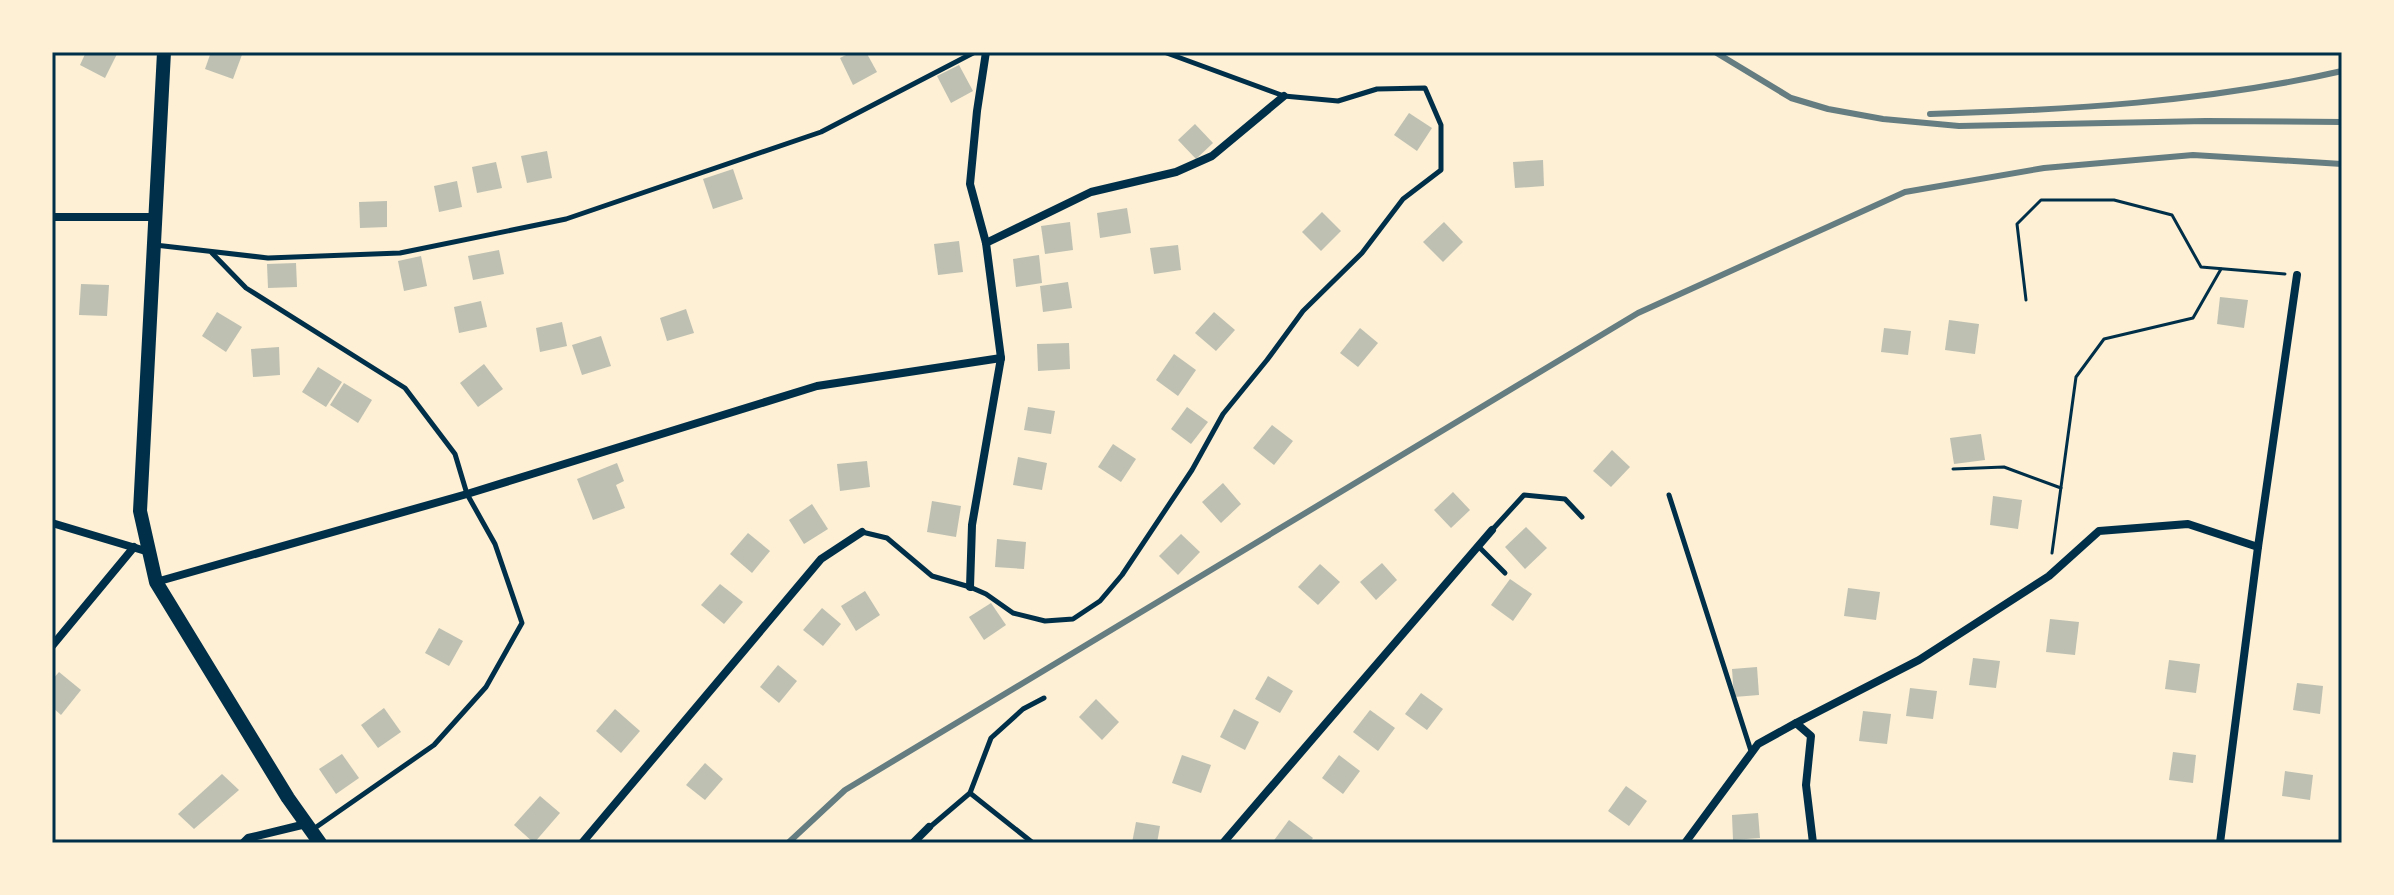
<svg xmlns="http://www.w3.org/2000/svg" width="2394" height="895" viewBox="0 0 2394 895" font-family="'Golos Text',sans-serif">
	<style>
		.building { fill: #bec0b2 }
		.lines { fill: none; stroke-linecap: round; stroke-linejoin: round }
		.path { stroke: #003049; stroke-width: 3 }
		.service { stroke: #003049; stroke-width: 5 }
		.minor { stroke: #003049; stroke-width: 8 }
		.tertiary { stroke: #003049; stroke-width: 14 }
		.rail { stroke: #657d81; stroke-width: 6 }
		.neatline { fill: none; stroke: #003049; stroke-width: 3 }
	</style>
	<rect width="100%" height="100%" fill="#fdf0d5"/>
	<g class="building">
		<polygon points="86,52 118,52 105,78 80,65"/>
		<polygon points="211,52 243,52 233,79 205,69"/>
		<polygon points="852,52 866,52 877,72 853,85 840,58"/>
		<polygon points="959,65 973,91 951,103 937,76"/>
		<polygon points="1409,113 1432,128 1417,151 1394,135"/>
		<polygon points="1195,124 1213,143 1196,159 1178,140"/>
		<polygon points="547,151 552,178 527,183 521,156"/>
		<polygon points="1543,160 1544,186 1515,188 1513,162"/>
		<polygon points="496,162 502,188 477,193 472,167"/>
		<polygon points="733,169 743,199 713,209 703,179"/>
		<polygon points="457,181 462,207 439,212 434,186"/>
		<polygon points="387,201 387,227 360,228 359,202"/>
		<polygon points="1127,208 1131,233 1100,238 1097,213"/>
		<polygon points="1322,212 1341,231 1321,251 1302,232"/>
		<polygon points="1070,222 1073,250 1045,254 1041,226"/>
		<polygon points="1444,222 1463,242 1443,262 1423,242"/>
		<polygon points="959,241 963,272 938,275 934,244"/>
		<polygon points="1178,245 1181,270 1154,274 1150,248"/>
		<polygon points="499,250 504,274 473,280 468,256"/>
		<polygon points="1039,255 1042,283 1016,287 1013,259"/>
		<polygon points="421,256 427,286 404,291 398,261"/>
		<polygon points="296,263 297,287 268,288 267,264"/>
		<polygon points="1068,282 1072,308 1043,312 1040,286"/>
		<polygon points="81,284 109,285 107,316 79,315"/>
		<polygon points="2220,297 2248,300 2244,328 2217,324"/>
		<polygon points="481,301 487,327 459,333 454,307"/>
		<polygon points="686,309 694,333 667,341 660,318"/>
		<polygon points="217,312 242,327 226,352 202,336"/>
		<polygon points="1214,312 1235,330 1216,351 1195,333"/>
		<polygon points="1949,320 1979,324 1975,354 1945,350"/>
		<polygon points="562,322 567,346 540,352 536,328"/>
		<polygon points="1360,328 1378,343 1358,367 1340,353"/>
		<polygon points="1884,328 1911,331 1908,355 1881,352"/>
		<polygon points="601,336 611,366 582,375 572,345"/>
		<polygon points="1069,343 1070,369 1038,371 1037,344"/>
		<polygon points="279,347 280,375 253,377 251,349"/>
		<polygon points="1174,354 1196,370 1178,396 1156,380"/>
		<polygon points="484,364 503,389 478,407 460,383"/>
		<polygon points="318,367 342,382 326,407 302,392"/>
		<polygon points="344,383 372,400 358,423 330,405"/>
		<polygon points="1028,407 1055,411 1051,434 1024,430"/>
		<polygon points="1187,407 1208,422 1191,444 1171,429"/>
		<polygon points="1272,425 1293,441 1274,465 1253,448"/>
		<polygon points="1981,434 1985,460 1954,464 1950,438"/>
		<polygon points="1113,444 1136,459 1121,482 1098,467"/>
		<polygon points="1612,450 1630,467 1611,487 1593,471"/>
		<polygon points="1018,457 1047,463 1042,490 1013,485"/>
		<polygon points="867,461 870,487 840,491 837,464"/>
		<polygon points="617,463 624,481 616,485 625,508 593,520 577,479"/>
		<polygon points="1223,483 1241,504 1221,523 1202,502"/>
		<polygon points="1453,492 1470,510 1451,528 1434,510"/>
		<polygon points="1993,496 2022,500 2018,529 1990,525"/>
		<polygon points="932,501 961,506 956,537 927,532"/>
		<polygon points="812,504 828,529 804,544 789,520"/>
		<polygon points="1526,527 1547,548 1525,569 1505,547"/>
		<polygon points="748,533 770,551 752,573 730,554"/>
		<polygon points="1181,534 1200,552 1178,575 1159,556"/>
		<polygon points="997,539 1026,542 1024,569 995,567"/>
		<polygon points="1382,563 1397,580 1376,600 1360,582"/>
		<polygon points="1320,564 1340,582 1318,605 1298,587"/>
		<polygon points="1510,579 1532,594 1513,621 1491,605"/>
		<polygon points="720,584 743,602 724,624 701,605"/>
		<polygon points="1848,588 1880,592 1876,620 1844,616"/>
		<polygon points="865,591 880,615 856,631 841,606"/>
		<polygon points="991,603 1006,625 984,640 969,617"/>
		<polygon points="822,608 841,624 823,646 803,630"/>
		<polygon points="2050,619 2079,622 2075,655 2046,652"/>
		<polygon points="439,628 463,641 449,666 425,653"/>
		<polygon points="1973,658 2000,661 1996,688 1969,685"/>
		<polygon points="2169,660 2200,664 2196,693 2165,689"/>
		<polygon points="778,665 797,681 779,703 760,687"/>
		<polygon points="1757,667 1759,695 1734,697 1732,669"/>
		<polygon points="59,672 81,690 61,715 52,707 52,680"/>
		<polygon points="1268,676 1293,691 1280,713 1255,699"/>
		<polygon points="2297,683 2323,686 2320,714 2293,710"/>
		<polygon points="1910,688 1937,691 1933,719 1906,716"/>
		<polygon points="1421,693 1443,709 1427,730 1405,714"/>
		<polygon points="1096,699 1119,722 1102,740 1079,717"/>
		<polygon points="384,708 401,732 378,748 361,725"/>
		<polygon points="615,709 640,731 621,753 596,731"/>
		<polygon points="1234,709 1259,722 1245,750 1220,737"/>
		<polygon points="1370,710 1395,728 1378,751 1353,732"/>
		<polygon points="1863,711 1891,714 1887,744 1859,741"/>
		<polygon points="2173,752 2196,755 2193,783 2169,780"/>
		<polygon points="342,754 359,778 336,794 319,769"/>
		<polygon points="1182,755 1211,765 1201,793 1172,783"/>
		<polygon points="1339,755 1360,771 1343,794 1322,778"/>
		<polygon points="705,763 723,779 705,800 686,785"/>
		<polygon points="2285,771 2313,775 2310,800 2282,796"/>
		<polygon points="222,774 239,790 194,829 178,814"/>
		<polygon points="1626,786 1647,801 1629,826 1608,811"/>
		<polygon points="540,796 560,813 534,843 514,825"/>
		<polygon points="1758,813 1760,838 1733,840 1732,815"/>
		<polygon points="1289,820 1313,838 1309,843 1272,843"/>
		<polygon points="1136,822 1160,826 1157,843 1132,843"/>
	</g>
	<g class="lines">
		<g class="path">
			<polyline points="2026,300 2017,224 2041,200 2114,200 2172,215 2201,267 2285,274"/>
			<polyline points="1953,469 2004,467 2061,488"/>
			<polyline points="2052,553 2076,377 2104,339 2193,318 2221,269"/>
		</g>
		<g class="service">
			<polyline points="155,245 268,258 400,253 566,219 821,132 975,52"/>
			<polyline points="212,253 246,288 405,388 455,454 467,494 495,544 522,623 486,687 434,745 312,830"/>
			<polyline points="1669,495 1751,751"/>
			<polyline points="1492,530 1524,495 1565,499 1582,517"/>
			<polyline points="862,532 887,538 932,576 970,587 986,594 1013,613 1045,621 1073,619 1100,601 1122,575 1192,470 1223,414 1267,360 1303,311 1362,253 1403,199 1441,170 1441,125 1425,88 1377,89 1338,101 1284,96 1164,52"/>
			<polyline points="1478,546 1505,573"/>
			<polyline points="970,793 1033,843"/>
			<polyline points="930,827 970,793 991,738 1023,709 1044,698"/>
		</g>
		<g class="minor">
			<polyline points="52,217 155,217"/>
			<polyline points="986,243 1091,192 1176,172 1212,156 1284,96"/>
			<polyline points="52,523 149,552"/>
			<polyline points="156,582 467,494 817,386 1001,358"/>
			<polyline points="970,587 972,525 1001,358 986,243 970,184 977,111 986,52"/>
			<polyline points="52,646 134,547"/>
			<polyline points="1796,723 1919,660 2049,576 2099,531 2188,524 2258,547"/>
			<polyline points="243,843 248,838 306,824"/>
			<polyline points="582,843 821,559 862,532"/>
			<polyline points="913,843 929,827"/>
			<polyline points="1223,843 1492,530"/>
			<polyline points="1685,843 1758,744 1796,723 1811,736 1806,785 1813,843"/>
			<polyline points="2220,843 2258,547 2297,275"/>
		</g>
		<polyline class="tertiary" points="164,52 140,511 156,582 288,798 320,843"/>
		<g class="rail">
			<polyline points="1715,52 1791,98 1828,109 1883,119 1959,126 2206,121 2342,122"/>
			<path d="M 1930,114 C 2068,110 2207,102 2342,71"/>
			<polyline points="788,843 845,790 1638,313 1905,192 2044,168 2193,155 2342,164"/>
		</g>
	</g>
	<rect width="2394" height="895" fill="none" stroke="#fdf0d5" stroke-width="108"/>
	<rect x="54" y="54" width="2286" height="787" class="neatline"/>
</svg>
